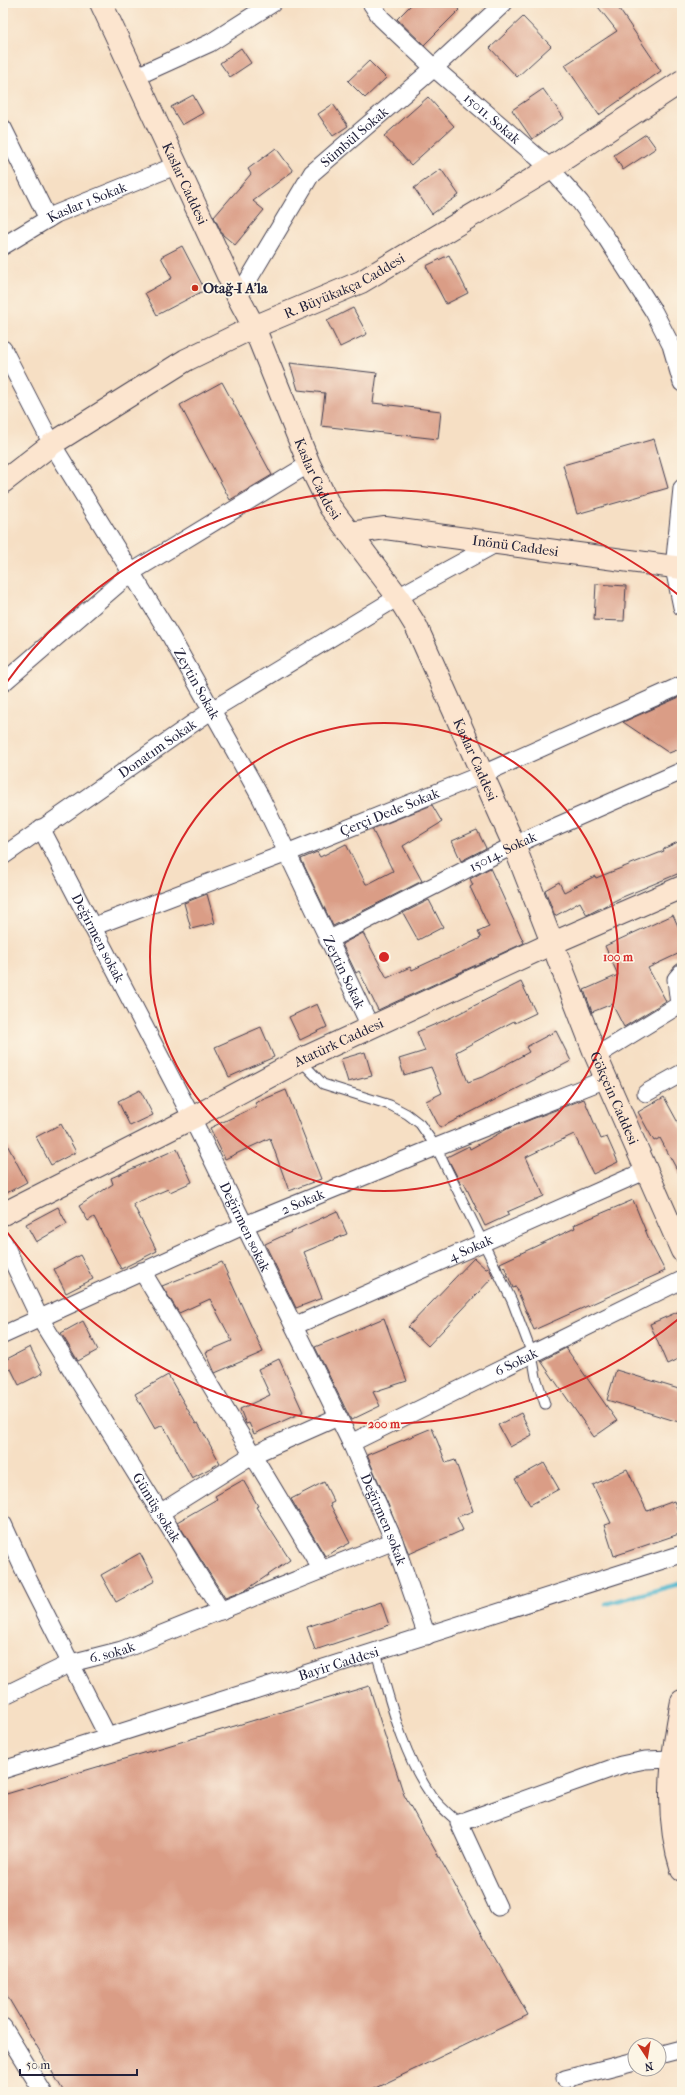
<svg xmlns="http://www.w3.org/2000/svg" width="685" height="2095" viewBox="0 0 685 2095" font-family="'IM FELL French Canon',serif">
	<style>
		.lines { fill: none; stroke-linecap: round; stroke-linejoin: round }
		.stream { stroke: #4fb5cd; stroke-width: 4.5 }
		.building { fill: #da9d86 }
		.lane-casing { stroke: #423e50; stroke-width: 11 }
		.street-casing { stroke: #423e50; stroke-width: 19 }
		.secondary-casing { stroke: #423e50; stroke-width: 24 }
		.lane { stroke: #fff; stroke-width: 9 }
		.street { stroke: #fff; stroke-width: 17 }
		.secondary { stroke: #fce5cf; stroke-width: 22 }
		.ring { fill: none; stroke: #d62828; stroke-width: 2 }
		.poi-dot { fill: #c8321e; stroke: #fcf5e5; stroke-width: 1.5 }
		.labels { text-anchor: middle; stroke-width: 3.5; stroke-linejoin: round; paint-order: stroke }
		.street-label { font-size: 14px; fill: #22223b; stroke: #fcf5e5 }
		.poi-label { font-size: 14px; font-weight: bold; fill: #22223b; stroke: #fcf5e5; text-anchor: start }
		.centre { fill: #d62828; stroke: #fcf5e5; stroke-width: 2 }
		.ring-label { font-size: 12px; text-anchor: middle; font-weight: bold; fill: #d62828; stroke: #fcf5e5; stroke-width: 3.5; stroke-linejoin: round; paint-order: stroke }
	</style>
	<rect width="100%" height="100%" fill="#fcf5e5"/>
	<filter id="ink" filterUnits="userSpaceOnUse"><feTurbulence type="fractalNoise" baseFrequency=".025" numOctaves="2"/><feDisplacementMap in="SourceGraphic" scale="8" xChannelSelector="R" yChannelSelector="G"/><feConvolveMatrix kernelMatrix="1 2 1 2 8 2 1 2 1" color-interpolation-filters="sRGB"/></filter>
	<filter id="wash" filterUnits="userSpaceOnUse"><feTurbulence type="fractalNoise" baseFrequency=".012" numOctaves="4" result="noise"/><feDisplacementMap in="SourceGraphic" scale="16" xChannelSelector="R" yChannelSelector="G"/><feGaussianBlur stdDeviation="0.9" result="paint"/><feColorMatrix in="noise" values="0 0 0 0 0 0 0 0 0 0 0 0 0 0 0 0 0 1.4 0 .05"/><feComposite in="paint" operator="in"/></filter>
	<g filter="url(#wash)">
		<rect width="100%" height="100%" fill="#f6dfc4"/>
		<g class="lines">
			<polyline class="stream" points="606,1604 682,1583"/>
		</g>
		<g id="blocks">
			<g class="building">
				<polygon points="413,3 452,3 459,10 424,45 397,19"/>
				<polygon points="595,3 615,3 661,71 599,115 565,65 617,31"/>
				<polygon points="523,17 551,46 517,77 490,48"/>
				<polygon points="241,48 251,63 230,77 220,63"/>
				<polygon points="369,61 386,78 365,98 348,81"/>
				<polygon points="543,89 564,118 532,139 512,110"/>
				<polygon points="193,95 203,113 182,125 171,107"/>
				<polygon points="428,97 454,126 411,165 384,136"/>
				<polygon points="333,104 348,126 333,136 318,114"/>
				<polygon points="646,134 656,148 623,170 614,155"/>
				<polygon points="276,148 293,171 253,201 264,210 235,245 223,235 214,217 251,174 248,169"/>
				<polygon points="441,169 459,195 432,214 414,188"/>
				<polygon points="182,246 205,290 157,315 145,293 172,278 161,257"/>
				<polygon points="449,255 468,293 446,304 426,266"/>
				<polygon points="353,308 367,334 340,347 327,321"/>
				<polygon points="290,363 377,373 373,403 441,411 438,439 321,426 325,393 298,390"/>
				<polygon points="222,382 272,475 230,500 180,405"/>
				<polygon points="654,439 668,488 577,514 563,465"/>
				<polygon points="596,584 626,586 624,621 594,620"/>
				<polygon points="682,696 682,748 669,753 623,722"/>
				<polygon points="432,805 442,822 403,846 422,881 333,926 301,859 317,852 320,857 346,844 366,884 368,884 393,871 372,829"/>
				<polygon points="477,830 486,848 461,861 452,841"/>
				<polygon points="682,840 682,872 618,899 587,915 580,902 555,916 545,890 559,882 564,892 595,876 596,878 664,851 663,849"/>
				<polygon points="490,868 524,943 378,1010 359,971 356,973 342,944 363,933 387,978 410,967 412,970 481,938 478,932 489,927 470,887 473,885 470,879"/>
				<polygon points="207,894 215,923 191,929 184,903"/>
				<polygon points="429,900 443,927 418,940 403,913"/>
				<polygon points="673,915 682,935 682,952 648,968 666,1001 624,1027 612,1004 592,1012 584,990 618,975 605,946"/>
				<polygon points="521,982 536,1013 515,1023 514,1021 456,1052 468,1082 485,1076 529,1052 526,1047 556,1031 571,1061 440,1128 426,1101 442,1093 431,1067 404,1075 399,1059 425,1051 417,1032 450,1018"/>
				<polygon points="317,1004 327,1027 300,1040 289,1017"/>
				<polygon points="261,1027 274,1057 229,1077 215,1047"/>
				<polygon points="365,1052 372,1076 348,1082 341,1059"/>
				<polygon points="140,1090 153,1115 130,1126 118,1101"/>
				<polygon points="286,1090 321,1179 289,1191 270,1138 225,1159 210,1128 257,1106 255,1103"/>
				<polygon points="664,1097 682,1130 682,1179 660,1138 654,1141 638,1112"/>
				<polygon points="584,1099 601,1139 607,1137 618,1162 593,1174 574,1134 526,1157 544,1196 507,1212 509,1215 485,1226 464,1183 461,1184 447,1157 469,1146 470,1149 509,1128"/>
				<polygon points="61,1124 76,1152 51,1165 36,1137"/>
				<polygon points="3,1137 27,1182 3,1195"/>
				<polygon points="177,1149 192,1182 170,1192 168,1189 133,1204 157,1251 121,1269 94,1217 88,1221 79,1206 113,1184 111,1178"/>
				<polygon points="633,1200 651,1244 665,1271 534,1330 516,1287 513,1288 504,1266 502,1268 500,1263 575,1228 574,1225"/>
				<polygon points="58,1207 67,1224 36,1242 26,1224"/>
				<polygon points="337,1211 347,1234 304,1252 322,1298 296,1308 265,1244"/>
				<polygon points="80,1255 93,1279 66,1293 54,1269"/>
				<polygon points="474,1258 486,1269 489,1268 493,1277 428,1346 408,1327"/>
				<polygon points="222,1262 263,1352 215,1373 206,1352 232,1341 210,1299 179,1313 162,1286"/>
				<polygon points="682,1310 682,1357 667,1364 650,1324"/>
				<polygon points="384,1318 407,1381 373,1392 380,1406 351,1420 315,1347"/>
				<polygon points="83,1321 98,1350 78,1361 61,1333"/>
				<polygon points="30,1347 43,1373 19,1385 11,1369 3,1371 3,1361"/>
				<polygon points="566,1348 617,1421 594,1437 541,1361"/>
				<polygon points="279,1359 303,1412 254,1434 249,1423 246,1424 240,1409 270,1395 258,1369"/>
				<polygon points="616,1370 682,1390 682,1423 607,1400"/>
				<polygon points="168,1375 196,1424 198,1423 220,1463 192,1478 163,1425 155,1429 135,1394"/>
				<polygon points="521,1413 532,1435 510,1447 498,1425"/>
				<polygon points="432,1428 446,1463 455,1460 473,1511 457,1517 463,1530 409,1554 367,1455"/>
				<polygon points="544,1463 559,1489 530,1505 515,1479"/>
				<polygon points="627,1469 647,1511 674,1501 682,1523 682,1533 614,1556 604,1525 611,1523 593,1485"/>
				<polygon points="243,1480 258,1506 256,1507 290,1560 246,1590 225,1598 177,1522 217,1499 215,1496"/>
				<polygon points="324,1482 334,1502 330,1504 350,1543 325,1556 291,1499"/>
				<polygon points="140,1553 155,1581 116,1602 101,1575"/>
				<polygon points="381,1602 389,1625 315,1650 307,1627"/>
				<polygon points="369,1686 404,1795 528,2015 367,2092 64,2092 3,1989 3,1795"/>
			</g>
		</g>
	</g>
	<g filter="url(#ink)">
		<use href="#blocks" fill-opacity="0" stroke="#423e50" stroke-width="1"/>
		<g class="lines">
			<defs>
				<g id="lane">
					<polyline points="300,1060 323,1084 390,1105 407,1114 420,1124 436,1147 512,1301 532,1354 536,1377 545,1404"/>
					<path d="M 376,1652 C 390,1700 402,1753 431,1795 C 438,1805 449,1814 459,1823"/>
				</g>
				<g id="street">
					<path id="s1" d="M 371,3 L 381,18 L 434,68 L 550,168 L 580,202 L 607,239 L 654,312 L 671,345 L 682,383"/>
					<polyline points="135,77 210,43 273,3"/>
					<polyline points="3,128 48,219"/>
					<path id="s2" d="M 3,246 L 56,214 L 175,166"/>
					<path id="s3" d="M 238,297 L 312,173 L 434,68 L 504,3"/>
					<path id="s4" d="M 3,349 L 52,444 L 171,637 L 261,798 L 371,1028"/>
					<polyline points="682,488 674,568 682,607"/>
					<polyline points="3,683 132,572 309,464"/>
					<path id="s5" d="M 41,828 L 192,1118 L 351,1443 L 394,1541 L 427,1636"/>
					<path id="s6" d="M 3,856 L 212,710 L 398,597 L 497,543"/>
					<path id="s7" d="M 92,927 L 287,853 L 483,774 L 682,685"/>
					<path id="s8" d="M 328,940 L 514,845 L 682,771"/>
					<polyline points="596,1056 679,1005 676,979 682,972"/>
					<polyline points="646,1093 682,1073"/>
					<path id="s9" d="M 3,1241 L 39,1317 L 221,1611"/>
					<polyline points="142,1271 322,1570"/>
					<path id="s10" d="M 294,1326 L 647,1170"/>
					<path id="s11" d="M 3,1335 L 245,1225 L 436,1147 L 606,1079"/>
					<path id="s12" d="M 351,1443 L 682,1280"/>
					<polyline points="160,1513 252,1455 338,1417"/>
					<polyline points="3,1524 28,1579 108,1737"/>
					<path id="s13" d="M 3,1696 L 71,1663 L 122,1650 L 394,1541"/>
					<path id="s14" d="M 3,1770 L 682,1554"/>
					<polyline points="498,1907 459,1823 621,1765 645,1760 673,1759"/>
					<polyline points="3,2027 43,2092"/>
					<polyline points="659,2055 682,2049"/>
					<polyline points="565,2079 635,2061"/>
				</g>
				<g id="secondary">
					<path id="s15" d="M 101,3 L 238,297 L 254,327 L 309,464 L 330,507 L 398,597 L 416,626 L 514,845 L 596,1056 L 682,1251"/>
					<path id="s16" d="M 3,482 L 52,444 L 186,360 L 254,327 L 361,282 L 546,171 L 682,81"/>
					<path id="s17" d="M 350,533 L 385,528 L 682,568"/>
					<path id="s18" d="M 3,1214 L 192,1118 L 300,1060 L 553,943 L 682,887"/>
					<path d="M 682,1701 C 671,1757 664,1815 682,1870"/>
				</g>
			</defs>
			<use href="#lane" class="lane-casing"/>
			<use href="#street" class="street-casing"/>
			<use href="#secondary" class="secondary-casing"/>
			<use href="#lane" class="lane"/>
			<use href="#street" class="street"/>
			<use href="#secondary" class="secondary"/>
		</g>
	</g>
	<g class="ring">
		<circle cx="384" cy="957" r="234"/>
		<path d="M681 1317A467 467 0 0 1 4 1228M4 686A467 467 0 0 1 681 597"/>
	</g>
	<circle class="poi-dot" cx="195" cy="288" r="4"/>
	<g class="labels">
		<g class="street-label">
			<text dy="5" stroke="none"><textPath href="#s1" startOffset="168">15011. Sokak</textPath></text>
			<text dy="5" stroke="none"><textPath href="#s3" startOffset="200">Sümbül Sokak</textPath></text>
			<text dy="5" stroke="none"><textPath href="#s15" startOffset="199">Kaslar Caddesi</textPath></text>
			<text dy="5" stroke="none"><textPath href="#s2" startOffset="95">Kaslar 1 Sokak</textPath></text>
			<text dy="5" stroke="none"><textPath href="#s16" startOffset="395">R. Büyükakça Caddesi</textPath></text>
			<text dy="5" stroke="none"><textPath href="#s15" startOffset="523">Kaslar Caddesi</textPath></text>
			<text dy="5" stroke="none"><textPath href="#s17" startOffset="167">Inönü Caddesi</textPath></text>
			<text dy="5" stroke="none"><textPath href="#s4" startOffset="387">Zeytin Sokak</textPath></text>
			<text dy="5" stroke="none"><textPath href="#s6" startOffset="188">Donatım Sokak</textPath></text>
			<text dy="5" stroke="none"><textPath href="#s15" startOffset="847">Kaslar Caddesi</textPath></text>
			<text dy="5" stroke="none"><textPath href="#s7" startOffset="319">Çerçi Dede Sokak</textPath></text>
			<text dy="5" stroke="none"><textPath href="#s8" startOffset="196">15014. Sokak</textPath></text>
			<text dy="5" stroke="none"><textPath href="#s5" startOffset="124">Değirmen sokak</textPath></text>
			<text dy="5" stroke="none"><textPath href="#s4" startOffset="711">Zeytin Sokak</textPath></text>
			<text dy="5" stroke="none"><textPath href="#s18" startOffset="377">Atatürk Caddesi</textPath></text>
			<text dy="5" stroke="none"><textPath href="#s15" startOffset="1213">Gökçein Caddesi</textPath></text>
			<text dy="5" stroke="none"><textPath href="#s11" startOffset="328">2 Sokak</textPath></text>
			<text dy="5" stroke="none"><textPath href="#s5" startOffset="448">Değirmen sokak</textPath></text>
			<text dy="5" stroke="none"><textPath href="#s10" startOffset="193">4 Sokak</textPath></text>
			<text dy="5" stroke="none"><textPath href="#s12" startOffset="184">6 Sokak</textPath></text>
			<text dy="5" stroke="none"><textPath href="#s9" startOffset="308">Gümüş sokak</textPath></text>
			<text dy="5" stroke="none"><textPath href="#s5" startOffset="772">Değirmen sokak</textPath></text>
			<text dy="5" stroke="none"><textPath href="#s13" startOffset="118">6. sokak</textPath></text>
			<text dy="5" stroke="none"><textPath href="#s14" startOffset="352">Bayir Caddesi</textPath></text>
		</g>
		<g class="poi-label">
			<text x="203" y="293">Otağ-I A'la</text>
		</g>
	</g>
	<circle cx="384" cy="957" r="6" class="centre"/>
	<g class="ring-label">
		<text x="618" y="961">100 m</text>
		<text x="384" y="1428">200 m</text>
	</g>
	<rect width="685" height="2095" fill="none" stroke="#fcf5e5" stroke-width="16"/>
	<g transform="translate(647 2057) rotate(168)"><circle r="19" fill="#fcf5e5" stroke="#a5a1a1"/>
	<path d="M0-3L7 15L0 10L-7 15Z" fill="#c8321e"/>
	<text y="-6" font-size="11" font-weight="bold" text-anchor="middle" fill="#22223b">N</text>
	</g>
	<path d="M20 2069v6h117v-6" fill="none" stroke="#22223b" stroke-width="2"/>
	<text x="26" y="2069" font-size="12" fill="#22223b" stroke="#fcf5e5" stroke-width="3" paint-order="stroke">50 m</text>
</svg>
